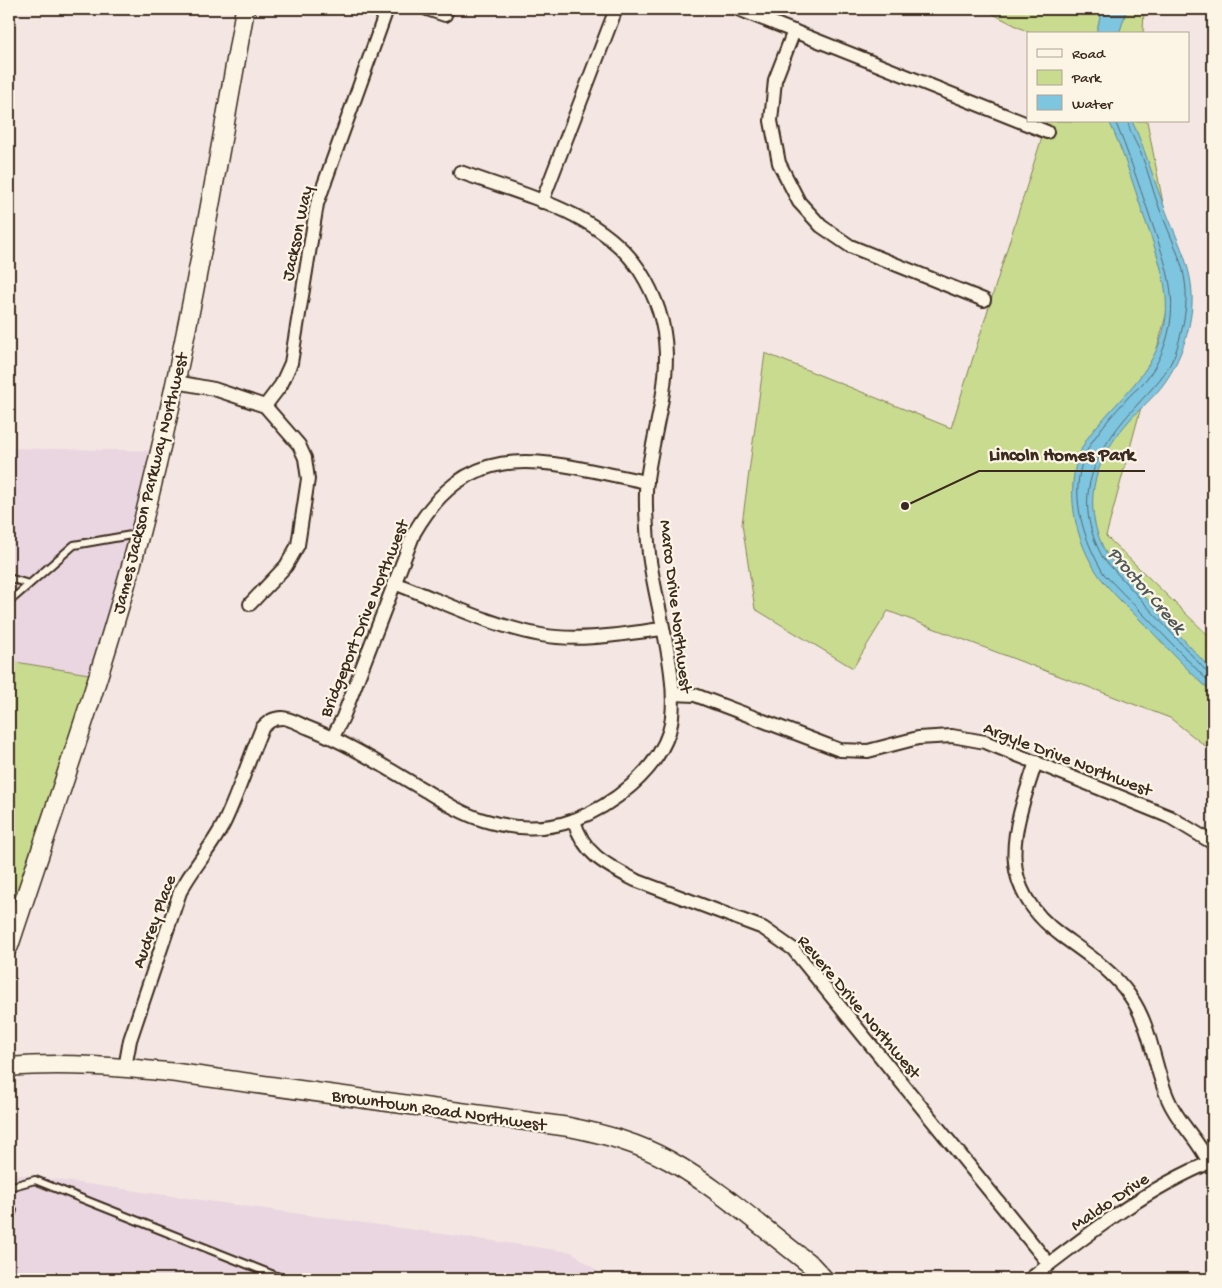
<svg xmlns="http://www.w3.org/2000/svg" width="1222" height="1288" viewBox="0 0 1222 1288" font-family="'Gochi Hand',sans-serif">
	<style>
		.built { fill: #ead6e1 }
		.green { fill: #c9db8f; stroke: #828256 }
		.water { fill: #7ec5df; stroke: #638792 }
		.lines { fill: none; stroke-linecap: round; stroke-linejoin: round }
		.shore { stroke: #56686b; stroke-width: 1 }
		.lane-casing { stroke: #3b2a1e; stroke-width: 10 }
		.street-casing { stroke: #3b2a1e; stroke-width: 16 }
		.secondary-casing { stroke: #3b2a1e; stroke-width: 21 }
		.lane { stroke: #fcf5e5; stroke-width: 6 }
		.street { stroke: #fcf5e5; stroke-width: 12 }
		.secondary { stroke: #fcf5e5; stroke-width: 18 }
		.labels { text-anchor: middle; stroke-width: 4.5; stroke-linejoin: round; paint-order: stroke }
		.street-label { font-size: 18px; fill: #3b2a1e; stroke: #fcf5e5 }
		.water-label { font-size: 19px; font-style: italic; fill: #4f5858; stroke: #fcf5e5 }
		.leader { fill: none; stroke: #3b2a1e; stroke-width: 2 }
		.callout-dot { fill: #3b2a1e; stroke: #fcf5e5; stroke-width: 2 }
		.callout-label { font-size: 19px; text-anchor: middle; font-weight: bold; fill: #3b2a1e; stroke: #fcf5e5; stroke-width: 4.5; stroke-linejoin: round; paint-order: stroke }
	</style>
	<rect width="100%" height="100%" fill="#f4e7e3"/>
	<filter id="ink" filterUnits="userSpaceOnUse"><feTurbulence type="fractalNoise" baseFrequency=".02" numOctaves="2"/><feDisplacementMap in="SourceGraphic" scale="10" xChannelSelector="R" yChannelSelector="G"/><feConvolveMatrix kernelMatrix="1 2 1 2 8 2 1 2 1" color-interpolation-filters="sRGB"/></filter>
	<g filter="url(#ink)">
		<g class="built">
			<polygon points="9,448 170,451 129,604 101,676 9,661"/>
			<polygon points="9,1173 572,1252 608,1279 9,1279"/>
		</g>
		<g class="green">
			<polygon points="983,9 1144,9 1143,34 1032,34"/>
			<polygon points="1047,121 1147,121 1177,275 1106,536 1213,640 1213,752 1170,718 888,611 853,668 755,609 742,524 765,353 951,428"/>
			<polygon points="9,661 101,676 9,934"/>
		</g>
		<g class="water">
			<polygon points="1102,9 1127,9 1119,34 1096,34"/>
			<path d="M 1109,121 L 1132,121 C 1145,149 1153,178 1164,206 C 1176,239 1194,268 1192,304 C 1191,329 1180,361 1165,382 C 1155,397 1139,409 1127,423 C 1092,464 1081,507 1107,555 L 1213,672 L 1213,693 C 1191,674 1172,653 1152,632 C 1135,614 1114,596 1100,577 C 1071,537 1060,472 1092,432 C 1122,395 1161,366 1166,316 C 1169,281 1154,246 1143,214 C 1133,183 1123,151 1109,121 Z"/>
		</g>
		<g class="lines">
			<g class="shore">
				<path d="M 1115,121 C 1128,151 1138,183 1149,214 C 1159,246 1175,281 1171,317 C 1169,339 1159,365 1144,382 C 1138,389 1130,394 1125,401 C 1115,412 1104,424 1096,436 C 1064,479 1079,532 1104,574 L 1213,686"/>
				<path d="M 1128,121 C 1129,133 1138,145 1142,156 C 1149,174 1153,192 1160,210 C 1183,267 1196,285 1177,348 C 1170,372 1152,388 1136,406 C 1094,452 1070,498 1103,558 L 1208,673 L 1213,675"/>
			</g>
			<defs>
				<g id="lane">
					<polyline points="9,578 29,584"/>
					<polyline points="9,602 74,545 137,534"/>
					<polyline points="9,1187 35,1180 284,1279"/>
					<polyline points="9,1221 13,1210"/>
				</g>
				<g id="street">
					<polyline points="427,9 445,15 447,9"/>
					<polyline points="738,9 1047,132"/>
					<polyline points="794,31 775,80 771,121 779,163 799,202 821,226 850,246 984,300"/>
					<polyline points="542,202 616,9"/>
					<polyline points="176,382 214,389 265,406 299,445 305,458 308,479 298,545 286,566 250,604"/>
					<polyline points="265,406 281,385 291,363 317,204 387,9"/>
					<path d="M 394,583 C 442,601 491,626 541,635 C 581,642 622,634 662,629"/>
					<polyline points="673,694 695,695 840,750 868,751 918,738 952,736 985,742 1170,817 1213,843"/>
					<path d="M 333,737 L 343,717 L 414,533 C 473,430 551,464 647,482"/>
					<path d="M 1036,762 C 1013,831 993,885 1062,936 C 1087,954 1113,971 1130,996 C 1152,1027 1153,1065 1168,1099 C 1178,1123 1198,1139 1209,1163"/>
					<path d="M 574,820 C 583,854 606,865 635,880 L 763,928 L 793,949 L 1049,1264"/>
					<path d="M 125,1068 L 130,1040 L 180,892 C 193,867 213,846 225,821 C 239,791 249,759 262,728 C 268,722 273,718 282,718 C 290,718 301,725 309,728 C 350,744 388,769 426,791 C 444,802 463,814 483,820 C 511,829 545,831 574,820 C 612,806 656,772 669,732 C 683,685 655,605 649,554 C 647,532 644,500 647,479 C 658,402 687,345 640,271 C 601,212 523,195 460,172"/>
					<path d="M 1030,1279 C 1087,1235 1145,1189 1213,1161"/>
				</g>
				<g id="secondary">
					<path d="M 9,946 C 54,809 103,673 140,533 C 185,360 214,184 245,9"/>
					<path d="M 9,1067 C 64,1062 121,1067 177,1073 L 569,1127 C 604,1134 638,1143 670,1161 C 720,1189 765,1230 811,1265 L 824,1279"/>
				</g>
			</defs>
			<use href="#lane" class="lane-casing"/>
			<use href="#street" class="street-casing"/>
			<use href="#secondary" class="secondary-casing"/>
			<use href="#lane" class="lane"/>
			<use href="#street" class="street"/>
			<use href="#secondary" class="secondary"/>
		</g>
	</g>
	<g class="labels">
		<g class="street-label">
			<text transform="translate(296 233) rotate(-78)" y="6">Jackson Way</text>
			<text transform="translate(149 483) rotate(-76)" y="6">James Jackson Parkway Northwest</text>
			<text transform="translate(677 606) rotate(83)" y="6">Marco Drive Northwest</text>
			<text transform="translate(363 618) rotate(-68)" y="6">Bridgeport Drive Northwest</text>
			<text transform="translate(1068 758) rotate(21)" y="6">Argyle Drive Northwest</text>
			<text transform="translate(153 921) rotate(-70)" y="6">Audrey Place</text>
			<text transform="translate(860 1006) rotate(50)" y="6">Revere Drive Northwest</text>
			<text transform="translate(439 1109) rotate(8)" y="6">Browntown Road Northwest</text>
			<text transform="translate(1109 1201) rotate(-34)" y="6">Maldo Drive</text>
		</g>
		<g class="water-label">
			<text transform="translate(1148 589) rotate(49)" y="7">Proctor Creek</text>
		</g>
	</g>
	<path class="leader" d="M905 506L979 471H1145"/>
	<circle class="callout-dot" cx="905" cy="506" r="5"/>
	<g class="callout-label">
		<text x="1062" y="460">Lincoln Homes Park</text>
	</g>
	<rect width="1222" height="1288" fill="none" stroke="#fcf5e5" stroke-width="30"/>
	<rect x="15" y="15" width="1192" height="1258" fill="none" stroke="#3b2a1e" stroke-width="2" filter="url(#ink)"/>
	<rect x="1027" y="32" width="162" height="90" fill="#fcf5e5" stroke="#afa495"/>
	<rect x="1037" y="49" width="25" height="8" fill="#fcf5e5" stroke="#afa495"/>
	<text x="1072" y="58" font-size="15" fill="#3b2a1e">Road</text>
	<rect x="1037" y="70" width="25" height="15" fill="#c9db8f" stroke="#afa495"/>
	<text x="1072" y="82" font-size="15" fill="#3b2a1e">Park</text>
	<rect x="1037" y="95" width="25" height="15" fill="#7ec5df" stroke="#afa495"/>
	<text x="1072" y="108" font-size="15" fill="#3b2a1e">Water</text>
</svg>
